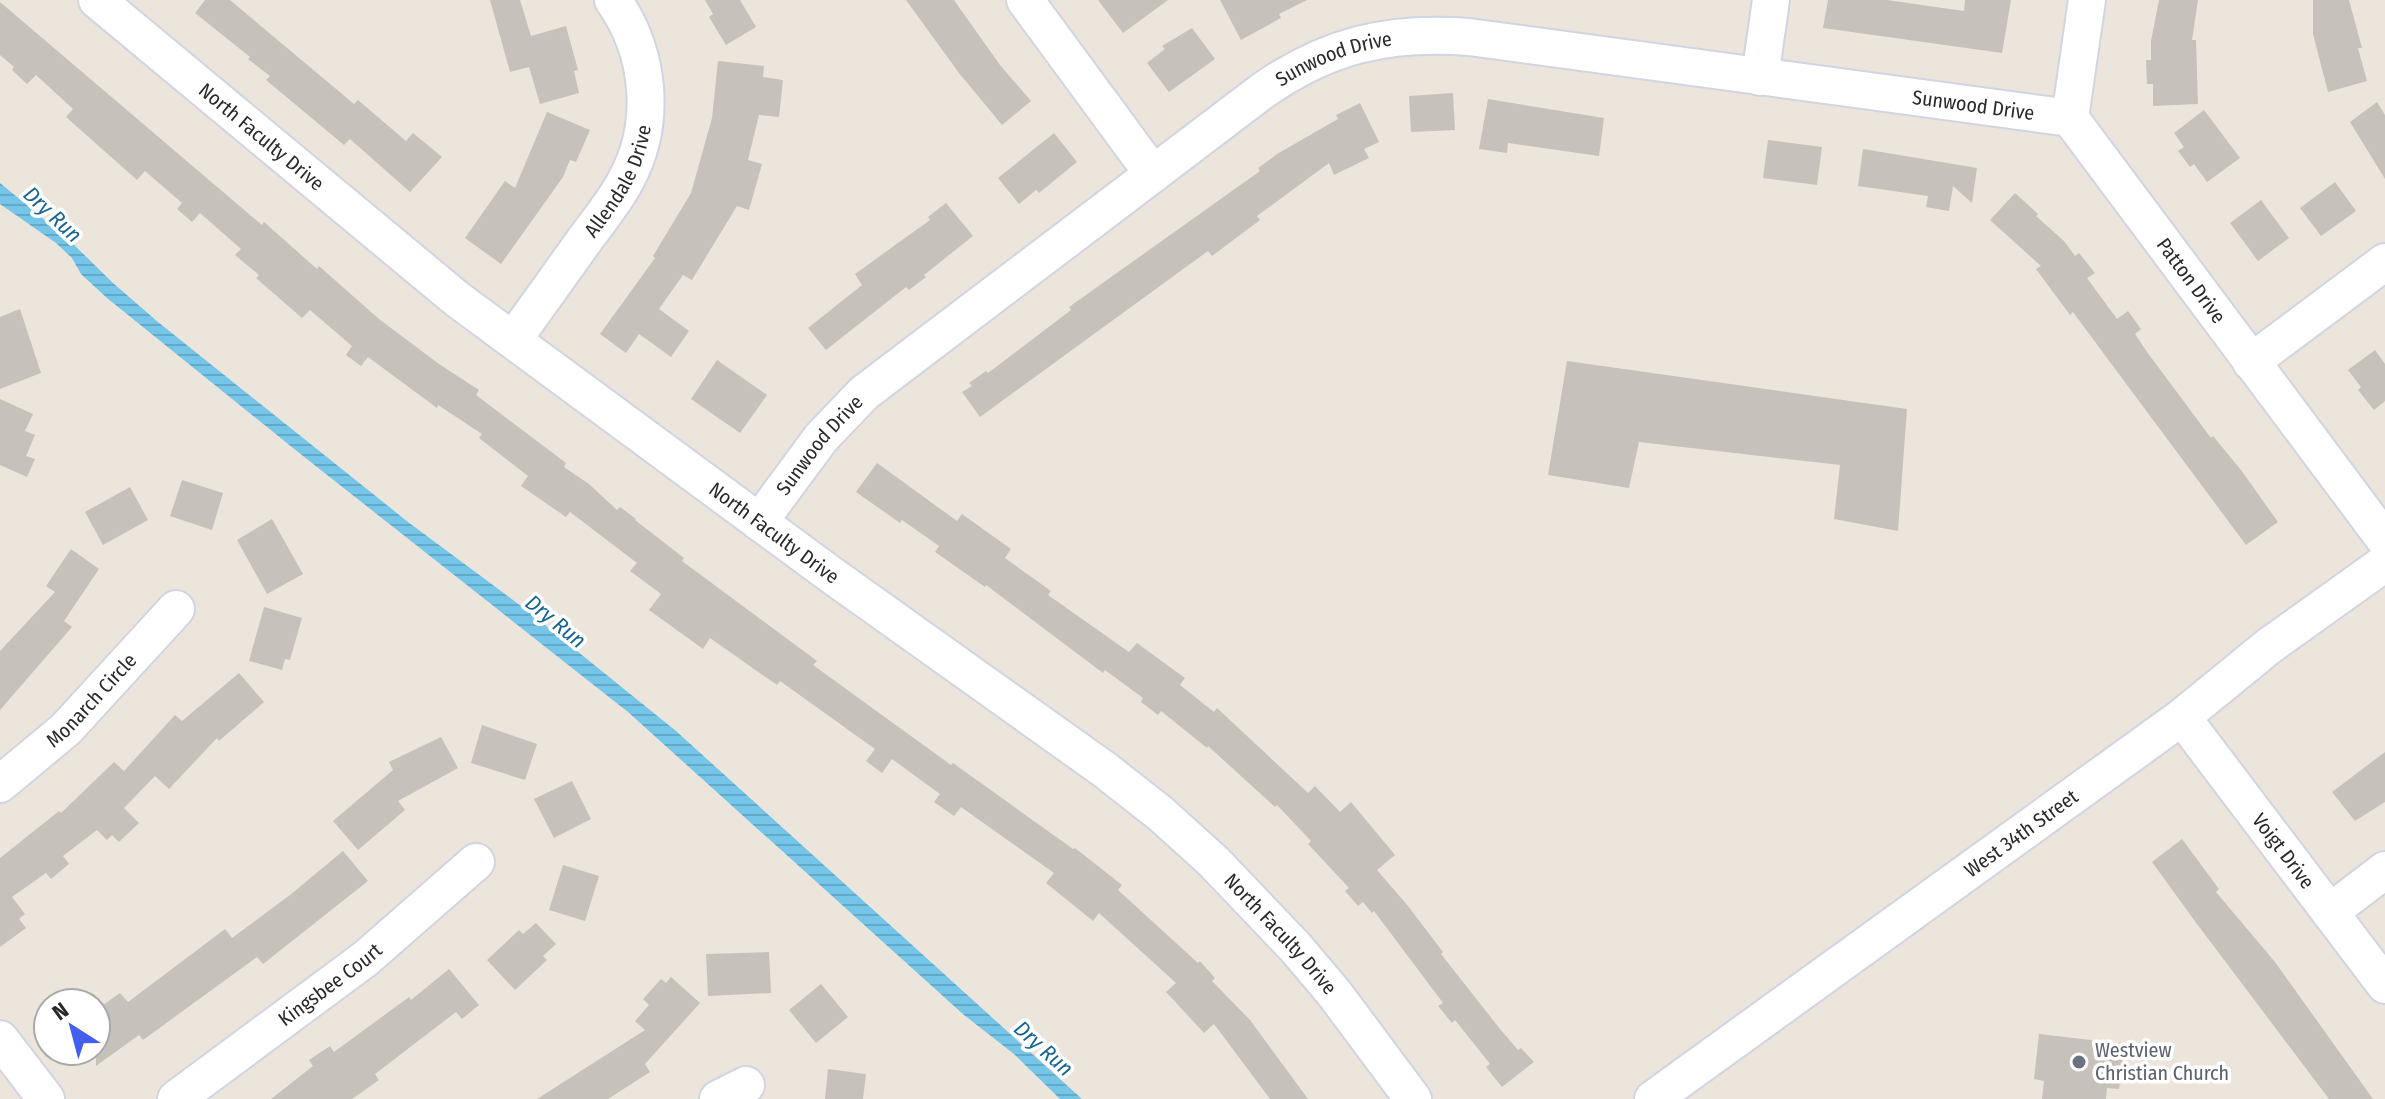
<svg xmlns="http://www.w3.org/2000/svg" width="2385" height="1099" viewBox="0 0 2385 1099" font-family="'Fira Sans Condensed',sans-serif">
	<style>
		.water { fill: url(#water-rules) }
		.building { fill: #c6c2bb }
		.lines { fill: none; stroke-linecap: round; stroke-linejoin: round }
		.minor-casing { stroke: #d1d4e1; stroke-width: 40 }
		.minor { stroke: #fff; stroke-width: 36 }
		.worship-dot { fill: #6b7280; stroke: #fff; stroke-width: 3 }
		.labels { text-anchor: middle; stroke-width: 7; stroke-linejoin: round; paint-order: stroke }
		.street-label { font-size: 20px; fill: #292929; stroke: #fff }
		.worship-label { font-size: 20px; fill: #5b616d; stroke: #fff; text-anchor: start }
		.water-label { font-size: 22px; font-style: italic; fill: #146392; stroke: #fff }
	</style>
	<defs>
		<pattern id="water-rules" width="6" height="5" patternUnits="userSpaceOnUse" patternTransform="scale(2)"><rect width="6" height="5" fill="#74c5e8"/><path d="M0 2.5h6" fill="none" stroke="#64a9c7"/></pattern>
	</defs>
	<rect width="100%" height="100%" fill="#ebe5dc"/>
	<polygon class="water" points="0,183 70,241 113,283 158,322 408,522 525,609 676,731 1082,1099 1060,1099 1014,1054 964,1015 628,712 298,452 107,298 81,274 72,258 56,243 0,204"/>
	<g class="building">
		<polygon points="205,0 230,0 354,104 358,100 406,141 413,133 442,157 410,192 350,139 344,145 266,80 270,76 248,59 250,57 195,13"/>
		<polygon points="490,0 520,0 531,36 566,26 578,70 574,71 579,93 540,104 529,67 510,72"/>
		<polygon points="705,0 740,0 756,27 726,45 709,17 713,14"/>
		<polygon points="906,0 954,0 1000,65 1031,101 1002,125 959,73"/>
		<polygon points="1098,0 1168,0 1123,33"/>
		<polygon points="1220,0 1307,0 1279,14 1281,18 1241,40"/>
		<polygon points="1828,0 1887,0 1964,11 1965,0 2011,0 2002,53 1823,28"/>
		<polygon points="2159,0 2198,0 2192,40 2196,40 2198,104 2153,106 2153,84 2147,84 2146,60 2151,60 2151,41"/>
		<polygon points="2313,0 2349,0 2362,48 2358,48 2367,81 2328,92 2313,34"/>
		<polygon points="0,2 262,225 264,222 317,269 319,266 379,319 439,364 479,390 476,395 566,463 564,467 589,484 617,510 620,507 636,519 635,520 684,558 682,561 817,661 813,665 951,765 953,763 1073,849 1075,848 1122,885 1118,890 1198,963 1200,961 1215,978 1212,981 1250,1020 1308,1099 1270,1099 1214,1024 1204,1033 1166,992 1176,983 1099,913 1093,921 1046,883 1054,873 961,807 954,816 934,802 940,794 892,759 882,773 866,761 875,749 780,681 777,685 710,638 703,649 649,610 661,594 630,571 637,563 570,512 566,517 521,486 528,476 479,438 482,434 438,405 437,408 368,357 361,366 346,355 352,346 310,310 302,318 256,278 259,275 235,255 241,249 200,213 192,222 177,209 182,203 145,171 137,180 66,117 73,109 36,75 27,84 12,70 14,67 0,55"/>
		<polygon points="1192,28 1215,59 1169,92 1147,63 1165,49 1162,46"/>
		<polygon points="718,61 764,66 763,77 783,80 779,117 759,115 748,160 762,164 749,210 737,206 692,280 683,275 659,309 689,331 671,357 639,334 626,353 600,334 655,258 653,256 691,193 712,118"/>
		<polygon points="1453,93 1455,130 1411,132 1409,96"/>
		<polygon points="1488,99 1604,118 1599,156 1508,143 1507,153 1479,149"/>
		<polygon points="2377,102 2385,115 2385,179 2350,122"/>
		<polygon points="1360,103 1379,142 1364,149 1369,158 1334,175 1329,163 1257,216 1260,220 1212,256 1208,251 980,417 962,392 972,386 969,383 986,371 988,373 1071,310 1069,307 1260,171 1258,168 1277,154 1338,119 1336,115"/>
		<polygon points="2204,110 2240,158 2207,182 2194,164 2190,167 2178,151 2184,147 2174,133"/>
		<polygon points="547,112 590,130 576,162 570,160 563,177 501,264 465,238 505,181 515,188"/>
		<polygon points="1054,133 1077,162 1039,193 1036,190 1019,204 998,178"/>
		<polygon points="1768,140 1822,147 1817,185 1763,178"/>
		<polygon points="1863,149 1977,168 1972,203 1953,186 1949,211 1926,207 1928,196 1858,186"/>
		<polygon points="2335,182 2356,211 2321,236 2300,208"/>
		<polygon points="2015,193 2038,214 2036,216 2064,241 2075,256 2079,253 2095,273 2087,278 2117,319 2128,311 2141,329 2135,334 2147,352 2211,438 2213,436 2241,470 2278,522 2246,545 2107,358 2073,312 2070,315 2036,269 2041,266 1990,220"/>
		<polygon points="2261,200 2289,238 2258,261 2230,223"/>
		<polygon points="946,203 973,236 924,275 926,277 909,290 906,287 826,350 808,328 862,285 855,274 930,220 928,217"/>
		<polygon points="20,309 41,373 0,389 0,317"/>
		<polygon points="2375,350 2385,364 2385,401 2374,410 2358,390 2361,387 2348,370"/>
		<polygon points="717,360 767,395 740,433 691,399"/>
		<polygon points="1567,361 1907,409 1898,531 1834,519 1840,465 1639,442 1629,488 1548,475"/>
		<polygon points="0,399 33,414 25,431 35,435 26,456 35,459 27,477 0,465"/>
		<polygon points="877,463 957,521 962,514 1011,549 1005,558 1051,591 1048,595 1129,652 1137,643 1185,678 1180,685 1214,712 1217,708 1308,793 1315,786 1340,812 1351,802 1395,855 1377,870 1408,906 1443,952 1441,954 1500,1029 1518,1050 1521,1048 1534,1062 1502,1087 1486,1067 1490,1064 1455,1020 1452,1023 1438,1006 1443,1003 1374,911 1372,913 1363,902 1358,906 1345,891 1349,888 1308,844 1311,841 1277,805 1275,807 1208,746 1207,748 1161,711 1158,715 1141,702 1143,698 1105,670 1103,673 986,585 985,587 935,552 939,546 902,520 900,523 856,492"/>
		<polygon points="182,480 223,493 212,530 170,516"/>
		<polygon points="130,487 148,520 103,545 85,512"/>
		<polygon points="272,519 303,574 267,594 237,540"/>
		<polygon points="71,549 99,569 64,621 72,627 0,710 0,651 55,592 46,586"/>
		<polygon points="264,607 302,618 290,660 285,659 282,670 249,661"/>
		<polygon points="239,673 264,702 219,741 217,738 169,789 155,776 124,808 139,823 119,842 112,835 107,840 97,830 63,856 69,864 51,879 46,873 12,897 25,914 19,919 26,928 0,947 0,858 59,811 61,813 114,762 124,771 175,715 182,721"/>
		<polygon points="482,725 537,744 525,780 471,763"/>
		<polygon points="441,737 458,768 398,801 405,810 358,850 333,821 393,770 389,762"/>
		<polygon points="2385,752 2385,802 2355,821 2332,792"/>
		<polygon points="572,781 591,819 554,838 534,799"/>
		<polygon points="2182,839 2219,889 2216,892 2275,962 2373,1099 2329,1099 2197,924 2152,862"/>
		<polygon points="343,851 368,881 263,964 257,957 143,1040 139,1035 96,1066 96,1010 120,993 128,1002 225,929 232,938 290,895"/>
		<polygon points="563,865 599,876 585,921 549,910"/>
		<polygon points="536,923 556,944 543,956 547,960 515,990 487,960 519,930 523,934"/>
		<polygon points="769,952 771,993 708,996 706,954"/>
		<polygon points="449,969 479,1005 462,1019 456,1012 375,1074 379,1080 352,1099 271,1099 313,1066 309,1060 330,1046 334,1052 409,997 411,1000"/>
		<polygon points="671,977 700,1003 645,1064 650,1072 608,1099 537,1099 645,1030 635,1021 649,1005 643,999 661,979 666,983"/>
		<polygon points="821,984 848,1017 816,1043 789,1010"/>
		<polygon points="2039,1034 2125,1044 2119,1089 2107,1088 2106,1099 2042,1099 2044,1081 2034,1079"/>
		<polygon points="828,1069 866,1074 863,1099 825,1099"/>
	</g>
	<g class="lines">
		<defs>
			<g id="minor">
				<path id="s1" d="M 97,0 L 457,299 L 830,574 L 1105,770 L 1161,814 L 1214,862 L 1296,948 L 1334,993 L 1413,1099"/>
				<polyline points="1025,0 1153,174"/>
				<path id="s2" d="M 2087,0 L 2070,118 L 2385,540"/>
				<polyline points="1760,77 1771,0"/>
				<path id="s3" d="M 513,340 C 535,309 558,277 581,245 C 596,224 614,203 626,180 C 657,123 650,52 613,0"/>
				<polyline points="2251,362 2385,262"/>
				<path id="s4" d="M 759,522 L 821,438 L 864,393 L 1261,92 C 1327,45 1388,31 1469,37 L 2070,118"/>
				<path id="s5" d="M 2182,717 L 2385,985"/>
				<path id="s6" d="M 0,784 L 66,729 L 176,609"/>
				<polyline points="2330,912 2385,870"/>
				<polyline points="0,1039 46,1099"/>
				<path id="s7" d="M 176,1099 L 365,959 L 476,862"/>
				<polyline points="718,1099 746,1085"/>
				<path id="s8" d="M 1653,1099 L 2182,717 L 2269,646 L 2385,563"/>
			</g>
		</defs>
		<use href="#minor" class="minor-casing"/>
		<use href="#minor" class="minor"/>
	</g>
	<circle class="worship-dot" cx="2079" cy="1062" r="8"/>
	<g class="labels">
		<g class="street-label">
			<text dy="7" stroke="none"><textPath href="#s4" startOffset="746">Sunwood Drive</textPath></text>
			<text dy="7" stroke="none"><textPath href="#s4" startOffset="1394">Sunwood Drive</textPath></text>
			<text dy="7" stroke="none"><textPath href="#s1" startOffset="214">North Faculty Drive</textPath></text>
			<text dy="7" stroke="none"><textPath href="#s3" startOffset="192">Allendale Drive</textPath></text>
			<text dy="7" stroke="none"><textPath href="#s2" startOffset="322">Patton Drive</textPath></text>
			<text dy="7" stroke="none"><textPath href="#s4" startOffset="98">Sunwood Drive</textPath></text>
			<text dy="7" stroke="none"><textPath href="#s1" startOffset="862">North Faculty Drive</textPath></text>
			<text dy="7" stroke="none"><textPath href="#s6" startOffset="124">Monarch Circle</textPath></text>
			<text dy="7" stroke="none"><textPath href="#s8" startOffset="454">West 34th Street</textPath></text>
			<text dy="7" stroke="none"><textPath href="#s5" startOffset="168">Voigt Drive</textPath></text>
			<text dy="7" stroke="none"><textPath href="#s1" startOffset="1510">North Faculty Drive</textPath></text>
			<text dy="7" stroke="none"><textPath href="#s7" startOffset="192">Kingsbee Court</textPath></text>
		</g>
		<g class="worship-label">
			<text x="2095" y="1057">Westview<tspan x="2095" dy="23">Christian Church</tspan></text>
		</g>
		<g class="water-label">
			<text transform="translate(53 214) rotate(43)" y="8">Dry Run</text>
			<text transform="translate(556 621) rotate(39)" y="8">Dry Run</text>
			<text transform="translate(1044 1048) rotate(42)" y="8">Dry Run</text>
		</g>
	</g>
	<g transform="translate(72 1027) rotate(324)"><circle r="38" fill="#ffffff" stroke="#a9a9a9" stroke-width="2"/>
	<path d="M0-6L14 30L0 20L-14 30Z" fill="#445ef0"/>
	<text y="-12" font-size="22" font-weight="bold" text-anchor="middle" fill="#292929">N</text>
	</g>
</svg>
